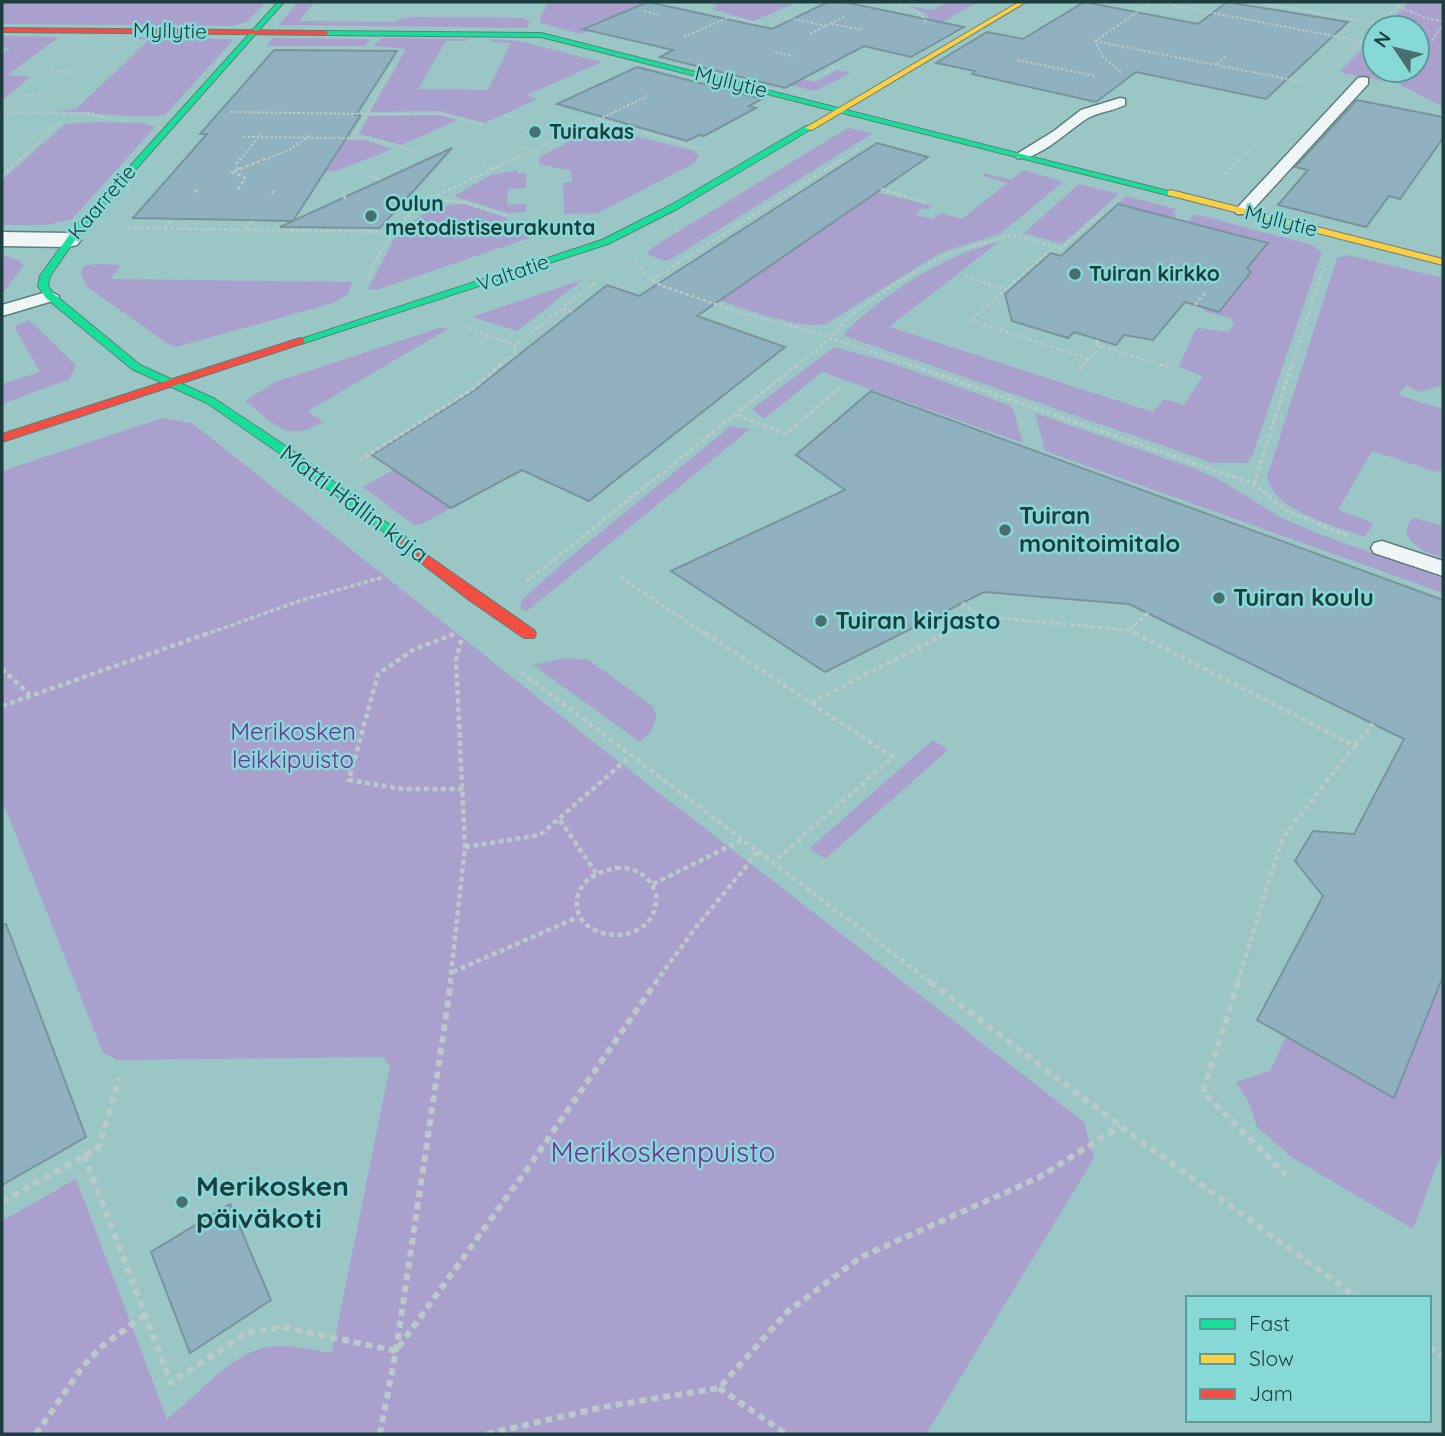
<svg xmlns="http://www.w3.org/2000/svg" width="1445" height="1436" viewBox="0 0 1445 1436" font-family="Quicksand,sans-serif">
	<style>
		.green { fill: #aaa0cd }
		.building { fill: #8fb1c0; stroke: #7a949d; stroke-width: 2 }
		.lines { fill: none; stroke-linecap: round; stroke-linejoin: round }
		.lane-casing { stroke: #5f7f7f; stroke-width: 3 }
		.street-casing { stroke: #5f7f7f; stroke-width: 3 }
		.fast-casing { stroke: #5f7f7f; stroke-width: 2 }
		.slow-casing { stroke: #5f7f7f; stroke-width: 2 }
		.jam-casing { stroke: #5f7f7f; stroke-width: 2 }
		.path-far4 { stroke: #bac9c9; stroke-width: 2; stroke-dasharray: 2.5 2; stroke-linecap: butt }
		.path-far3 { stroke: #bac9c9; stroke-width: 2.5; stroke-dasharray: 3.5 2.5; stroke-linecap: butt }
		.path-far2 { stroke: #bac9c9; stroke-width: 3.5; stroke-dasharray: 4.5 2.5; stroke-linecap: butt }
		.path-far1 { stroke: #bac9c9; stroke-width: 4.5; stroke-dasharray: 5 3.5; stroke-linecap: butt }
		.path { stroke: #bac9c9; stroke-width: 6; stroke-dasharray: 7 5; stroke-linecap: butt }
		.lane { fill: #f0f6f6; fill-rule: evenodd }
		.street { fill: #f0f6f6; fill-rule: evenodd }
		.fast { fill: #16e098; fill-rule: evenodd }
		.slow { fill: #ffcf43; fill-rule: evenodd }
		.jam { fill: #f24e42; fill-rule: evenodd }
		.poi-dot { fill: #486e6e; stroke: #87d9d8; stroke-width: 2.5 }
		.labels { text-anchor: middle; stroke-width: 5; stroke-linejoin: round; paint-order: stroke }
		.far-street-label { font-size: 21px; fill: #1c3e3e; stroke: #87d9d8 }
		.far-poi-label { font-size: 21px; font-weight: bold; fill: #1c3e3e; stroke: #87d9d8; text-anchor: start }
		.street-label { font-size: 24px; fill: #1c3e3e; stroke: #87d9d8 }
		.poi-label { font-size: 24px; font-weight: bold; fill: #1c3e3e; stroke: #87d9d8; text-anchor: start }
		.park-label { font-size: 24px; fill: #782d98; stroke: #87d9d8 }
		.near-park-label { font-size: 28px; fill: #782d98; stroke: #87d9d8 }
		.near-poi-label { font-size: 28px; font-weight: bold; fill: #1c3e3e; stroke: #87d9d8; text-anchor: start }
	</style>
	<rect width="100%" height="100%" fill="#9ac6c6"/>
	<g class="green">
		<polygon points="2,2 266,2 247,22 232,26 2,24"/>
		<polygon points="548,2 648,2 620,13 610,21 602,19 582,28 592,31 581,34 541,23 540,17"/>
		<polygon points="701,2 797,2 754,21 711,9 717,5"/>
		<polygon points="948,2 978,2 935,26 926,14 908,6 933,10"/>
		<polygon points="1409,2 1443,2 1443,107 1399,84 1339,72 1375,36 1375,70 1417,70 1417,28 1383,28"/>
		<polygon points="297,3 313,4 299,21 396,22 399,19 414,17 524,18 530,22 526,28 279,25"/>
		<polygon points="2,36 59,37 8,75 30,77 2,101 2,54 10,48 2,47"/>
		<path d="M 140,37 L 234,39 L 165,115 C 129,119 92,112 56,111 L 76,109 L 149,40 L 137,39 Z"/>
		<polygon points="273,38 371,39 364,46 267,46"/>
		<polygon points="382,38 468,39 467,41 446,41 418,89 488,90 511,43 490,42 491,39 519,41 602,62 527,95 537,99 485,123 439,111 370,112 406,49 373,46"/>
		<polygon points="762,69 815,82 837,70 851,73 815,91 743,74"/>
		<polygon points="439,115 458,120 401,145 359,134 369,116"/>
		<polygon points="98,122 142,123 155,127 72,219 47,225 2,225 2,180 65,124"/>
		<polygon points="604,128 694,151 699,156 695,162 687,167 598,213 564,214 563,183 572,182 571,171 539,164 539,157 592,130"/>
		<polygon points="848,128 873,133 673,258 665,261 649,255 647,252 664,240"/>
		<polygon points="309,139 365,140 392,149 336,171 244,176"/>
		<polygon points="517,170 518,174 526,173 526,188 508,189 507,205 526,204 526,212 507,213 454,196 491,175"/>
		<path d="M 1024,170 L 1063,182 L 1001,233 L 940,253 L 826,324 C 796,332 698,293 667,279 L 683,267 L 711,277 L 877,192 L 932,206 L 928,210 L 922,208 L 915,215 L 932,219 L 941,213 L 962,219 L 1007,183 L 983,176 L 984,173 L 1011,180 Z"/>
		<polygon points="1079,184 1119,194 1062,244 1024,233"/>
		<polygon points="1126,196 1176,209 1173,213 1178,214 1174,218 1118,204"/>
		<polygon points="464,204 507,218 507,221 412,226 408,224 437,206"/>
		<path d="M 1195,214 L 1312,245 L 1322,252 L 1252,456 L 1247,463 L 1213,463 L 845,336 L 845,332 C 889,290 941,257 1000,241 L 889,327 L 1153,412 L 1164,399 L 1184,405 L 1203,376 L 1179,367 L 1194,332 L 1199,328 L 1228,332 L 1234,325 L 1231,318 L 1205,312 L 1204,309 L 1219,311 L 1251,273 L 1247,268 L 1241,235 L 1187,222 Z"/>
		<polygon points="507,225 507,234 547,232 376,290 368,289 394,239 415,230"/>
		<polygon points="2,255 18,260 24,265 2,294"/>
		<path d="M 1347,255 L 1443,278 L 1443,385 L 1418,392 L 1406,385 L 1398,395 L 1443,409 L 1443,469 L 1437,472 L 1372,451 L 1338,510 L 1373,523 L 1365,537 C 1336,526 1273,511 1267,477 L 1337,258 Z"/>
		<polygon points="97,264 121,265 110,279 353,282 347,295 333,303 176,347 168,344 86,286 81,274 83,266"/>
		<polygon points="584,279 517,331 472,317"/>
		<polygon points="29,320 76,365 70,379 2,404 2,384 40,372 14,327"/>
		<path d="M 442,327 L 448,329 L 308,411 L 323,422 C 285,444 275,424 245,401 L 275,382 Z"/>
		<polygon points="834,347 888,362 1009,405 1013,409 1023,443 822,372 764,419 752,409"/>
		<polygon points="1035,413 1193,468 1220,480 1280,517 1319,534 1443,578 1443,593 1045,451"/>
		<path d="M 163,418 L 191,423 L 206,434 L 605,751 L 1084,1122 L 1094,1158 L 926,1434 L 2,1434 L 2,1221 L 76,1179 L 167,1419 C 195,1398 224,1362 257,1350 C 281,1341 309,1350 332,1353 L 390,1066 L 383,1057 L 117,1060 L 103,1053 L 2,800 L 2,471 Z"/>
		<polygon points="731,426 750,429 526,612 520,608 522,600 563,563"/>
		<polygon points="393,470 451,508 424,523 414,525 363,487"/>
		<path d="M 1415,518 L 1443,526 L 1443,558 C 1427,552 1413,549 1406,532 L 1410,520 Z"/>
		<polygon points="567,658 589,660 652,706 657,715 651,731 640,742 533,665"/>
		<polygon points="933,740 948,750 825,859 810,848"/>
		<polygon points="1443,976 1443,1149 1413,1229 1293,1158 1257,1127 1248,1100 1236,1082 1270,1071 1286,1037 1393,1098"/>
	</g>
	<g class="building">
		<polygon points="648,2 772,29 828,2 844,2 964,27 911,57 864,46 785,88 660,57 673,50 583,29"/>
		<polygon points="1084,2 1198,24 1227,2 1348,22 1266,99 1136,72 1096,102 972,74 975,71 936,63 987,32 1023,39"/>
		<polygon points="274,50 397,51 356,115 361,115 293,221 452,148 380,228 280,227 293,221 133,218 207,134 200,134"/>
		<polygon points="637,67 762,99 749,106 756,108 704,136 699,135 687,141 557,104"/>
		<polygon points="1357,100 1443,117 1443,138 1400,199 1389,196 1366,227 1278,205 1308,170 1295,167"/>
		<polygon points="877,143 928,157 697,316 785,347 589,501 522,470 451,508 372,455 472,392 607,285 639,296"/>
		<polygon points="1118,204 1268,243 1247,268 1251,272 1219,312 1185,302 1153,340 1124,335 1116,345 1074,332 1068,338 1012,321 1005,294 1051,253 1061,256"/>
		<polygon points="871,391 1443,600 1443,976 1394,1098 1257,1020 1323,896 1295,861 1313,831 1354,834 1404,739 1129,604 984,592 825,672 671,571 845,490 796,455"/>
		<polygon points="6,924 86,1137 2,1185 2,925"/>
		<polygon points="230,1204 271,1300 190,1353 151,1252"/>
	</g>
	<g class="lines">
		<defs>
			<g id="lane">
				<polygon points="1363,77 1368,78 1368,84 1249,214 1237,214 1235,211 1237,208 1358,78"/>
				<path d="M 1120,98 L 1125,99 L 1125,105 C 1113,111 1099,112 1088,118 C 1071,128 1037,162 1017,158 L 1015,155 L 1054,131 L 1081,110 Z"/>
				<polygon points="50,291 59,296 56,300 2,316 2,305"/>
				<polygon points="1382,541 1443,561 1443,576 1374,553 1371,548 1374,543"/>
			</g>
			<polygon id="street" points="2,232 69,233 77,235 81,240 77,245 69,247 2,246"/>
			<g id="fast">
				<polygon points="278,2 284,2 82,230 50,276 48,286 54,294 140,365 215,399 296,453 409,540 411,543 404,547 288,459 207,403 132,369 46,298 38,286 40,276 76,226"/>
				<polygon points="322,31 541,33 1176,193 1171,196 541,37 325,35"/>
				<polygon points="806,126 813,128 677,209 608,244 304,343 295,341 602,240 671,205"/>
			</g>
			<g id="slow">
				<polygon points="1019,2 1026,2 812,130 805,128"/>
				<polygon points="1171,190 1443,259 1443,265 1168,195 1168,191"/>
			</g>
			<g id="jam">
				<polygon points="2,28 325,31 329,33 325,35 2,32"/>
				<polygon points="300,338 304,339 304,343 2,442 2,434"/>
				<polygon points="404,539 534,630 536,634 534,638 524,638 469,600 399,546 397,543"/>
			</g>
		</defs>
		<use href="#lane" class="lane-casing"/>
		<use href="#street" class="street-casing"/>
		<use href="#fast" class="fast-casing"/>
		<use href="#slow" class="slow-casing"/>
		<use href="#jam" class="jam-casing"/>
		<g class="path-far4">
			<path d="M 885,2 C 900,5 919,7 926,22"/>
			<polyline points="1156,2 1375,44"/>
			<polyline points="1256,2 1379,24"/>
			<polyline points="1398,6 1425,18 1443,21"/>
			<polyline points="644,11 659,15"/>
			<polyline points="780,16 826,26"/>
			<polyline points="832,24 862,30"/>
			<polyline points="1378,25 1403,2"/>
			<polyline points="810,34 845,16"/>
			<polyline points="684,37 729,17 762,24"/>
			<polyline points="1432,40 1443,25"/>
			<polyline points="1095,41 1317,85"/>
			<polyline points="775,52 793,56"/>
			<polyline points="1350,52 1375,28"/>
			<polyline points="1017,60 1095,76"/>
			<polyline points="1217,64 1227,55"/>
			<polyline points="389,68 392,68 366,114 441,114 483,125"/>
			<polyline points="51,71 68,72"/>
			<polyline points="1121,72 1104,58 1095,41 1152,2"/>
			<polyline points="824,73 836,66"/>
			<polyline points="23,95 41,95"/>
			<polyline points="230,112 366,114 352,138 243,137"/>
			<polyline points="2,113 91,113 106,119"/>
			<polyline points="505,115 517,119"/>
			<polyline points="598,119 704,150"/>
			<polyline points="556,130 565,133"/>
			<polyline points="469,131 481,135"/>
			<polyline points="352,138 369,137 419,153"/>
			<polyline points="520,147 530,150"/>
			<polyline points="431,148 444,152"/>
			<polyline points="19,160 61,121"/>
			<polyline points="240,160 262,133"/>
			<polyline points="264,160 289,150 312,134"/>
			<polyline points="513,160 648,96"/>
			<polyline points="841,160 858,149"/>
			<polyline points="1239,160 1256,143"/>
		</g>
		<g class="path-far3">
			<polyline points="483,165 493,168"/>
			<polyline points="239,170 236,164 241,158"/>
			<polyline points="1225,174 1241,158"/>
			<polyline points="2,176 21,158"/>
			<polyline points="369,176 381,180"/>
			<polyline points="238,189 245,178 232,172 268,158"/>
			<polyline points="881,189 927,203"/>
			<polyline points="343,190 345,199"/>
			<polyline points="194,192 198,189"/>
			<polyline points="272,194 275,189"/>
			<polyline points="415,197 466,203 507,216"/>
			<polyline points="128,228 390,232"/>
			<polyline points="165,228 173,219"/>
			<polyline points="246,229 253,220"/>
			<polyline points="392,229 507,223"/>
			<polyline points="636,263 651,280 663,286 744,314 811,331 913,366"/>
			<polyline points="965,276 1006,289"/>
			<polyline points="651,280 844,158"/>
			<path d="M 367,282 C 380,246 397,223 427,200 L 516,158"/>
			<polyline points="1195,305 1205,293"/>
			<polyline points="563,309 573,312"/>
			<polyline points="463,326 515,345"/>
			<polyline points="1098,340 1095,344 1166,366"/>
			<polyline points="479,343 490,336"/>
			<polyline points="1101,346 1089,359 971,320 1054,247 1061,249 1103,212"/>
			<polyline points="500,366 514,355 515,345 595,283"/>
			<polyline points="796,366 831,338 846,319 893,285 945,255 1012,235 1054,247"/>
			<polyline points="1082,366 1089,359"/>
			<polyline points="1292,366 1324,265"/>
		</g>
		<g class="path-far2">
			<polyline points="908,364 1254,484 1285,510 1348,536"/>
			<polyline points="1160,364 1168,367"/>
			<polyline points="1079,370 1084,364"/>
			<polyline points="737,415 785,434 843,385"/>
			<polyline points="359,461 471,390 502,364"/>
			<polyline points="1254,484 1292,364"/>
			<polyline points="620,577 707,635"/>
			<polyline points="526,582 798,364"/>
			<polyline points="962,603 978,616"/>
			<polyline points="1129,630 1148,613"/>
			<polyline points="204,635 302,600 384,577"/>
			<polyline points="942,635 978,616 1129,630 1138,635"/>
		</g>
		<g class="path-far1">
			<polyline points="705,633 893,757 772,863"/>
			<polyline points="1135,633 1355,746 1283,837 1237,983"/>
			<polyline points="454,634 413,650 378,674 349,780 403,789 463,789"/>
			<polyline points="2,669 29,694"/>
			<polyline points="521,672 932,983"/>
			<polyline points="811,703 946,633"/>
			<polyline points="2,706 209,633"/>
			<polyline points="1355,746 1373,724"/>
			<polyline points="560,820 596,873"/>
			<polyline points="465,847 540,835 632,755"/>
			<path d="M 616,868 C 635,867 649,875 656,893 C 661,953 565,944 578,895 C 583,878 600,871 616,868 Z"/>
			<polyline points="653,884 742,840"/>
			<polyline points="453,972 578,917"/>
			<polyline points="450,983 465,847 456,660 462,637"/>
			<polyline points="655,983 696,927 758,852"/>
		</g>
		<g class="path">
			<polyline points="930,982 1120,1126 1358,1298"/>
			<polyline points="1238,982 1203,1092 1286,1175"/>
			<polyline points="84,1155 171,1383 246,1333 283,1327 396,1351 530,1165 656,982"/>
			<polyline points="2,1202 99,1147 119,1078"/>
			<polyline points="1429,1347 1443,1356"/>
			<polyline points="719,1388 786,1434"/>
			<polyline points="36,1434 83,1366 102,1346 145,1315"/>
			<polyline points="380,1434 396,1351 451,982"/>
			<polyline points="487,1434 603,1407 719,1388 787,1312 861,1257 1038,1178 1120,1126"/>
		</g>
		<use href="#lane" class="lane"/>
		<use href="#street" class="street"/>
		<use href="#fast" class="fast"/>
		<use href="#slow" class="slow"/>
		<use href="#jam" class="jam"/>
	</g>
	<g class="poi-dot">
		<circle cx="535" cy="132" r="7"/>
		<circle cx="371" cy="216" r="7"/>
		<circle cx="1075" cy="274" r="7"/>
		<circle cx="1005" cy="530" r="7"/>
		<circle cx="1219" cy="598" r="7"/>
		<circle cx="821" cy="621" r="7"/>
		<circle cx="182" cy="1202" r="7"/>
	</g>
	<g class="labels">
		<g class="far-street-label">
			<text transform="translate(170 31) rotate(1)" y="7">Myllytie</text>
			<text transform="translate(731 82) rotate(14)" y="7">Myllytie</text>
			<text transform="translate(102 202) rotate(-49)" y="7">Kaarretie</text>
			<text transform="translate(1281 221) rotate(14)" y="7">Myllytie</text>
			<text transform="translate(513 273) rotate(-19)" y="7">Valtatie</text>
		</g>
		<g class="far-poi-label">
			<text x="549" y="139">Tuirakas</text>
			<text x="385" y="211">Oulun<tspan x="385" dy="24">metodistiseurakunta</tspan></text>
			<text x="1089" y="281">Tuiran kirkko</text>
		</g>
		<g class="street-label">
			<text transform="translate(354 504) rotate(37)" y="8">Matti Hällin kuja</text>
		</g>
		<g class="poi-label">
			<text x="1019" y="524">Tuiran<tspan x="1019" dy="28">monitoimitalo</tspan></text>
			<text x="1233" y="606">Tuiran koulu</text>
			<text x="835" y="629">Tuiran kirjasto</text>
		</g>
		<g class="park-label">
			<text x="293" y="740">Merikosken<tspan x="293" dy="28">leikkipuisto</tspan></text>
		</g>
		<g class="near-park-label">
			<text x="663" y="1162">Merikoskenpuisto</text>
		</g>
		<g class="near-poi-label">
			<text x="196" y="1196">Merikosken<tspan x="196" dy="32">päiväkoti</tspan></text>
		</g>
	</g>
	<rect width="1445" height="1436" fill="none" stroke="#1c3e3e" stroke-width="7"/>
	<rect x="1186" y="1296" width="245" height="126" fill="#87d9d8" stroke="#5c9b9a" stroke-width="2"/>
	<rect x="1200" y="1319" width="35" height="10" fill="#16e098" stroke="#5c9b9a" stroke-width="2"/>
	<text x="1249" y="1331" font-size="21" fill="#1c3e3e">Fast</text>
	<rect x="1200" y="1354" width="35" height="10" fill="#ffcf43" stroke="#5c9b9a" stroke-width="2"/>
	<text x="1249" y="1366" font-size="21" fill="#1c3e3e">Slow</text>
	<rect x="1200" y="1389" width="35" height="10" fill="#f24e42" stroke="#5c9b9a" stroke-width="2"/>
	<text x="1249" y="1401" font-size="21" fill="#1c3e3e">Jam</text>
	<g transform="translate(1396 49) rotate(305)"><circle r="33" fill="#87d9d8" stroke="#5c9b9a" stroke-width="2"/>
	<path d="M0-5L12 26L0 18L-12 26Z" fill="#486e6e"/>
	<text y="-10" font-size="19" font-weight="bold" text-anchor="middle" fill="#1c3e3e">N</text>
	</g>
</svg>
